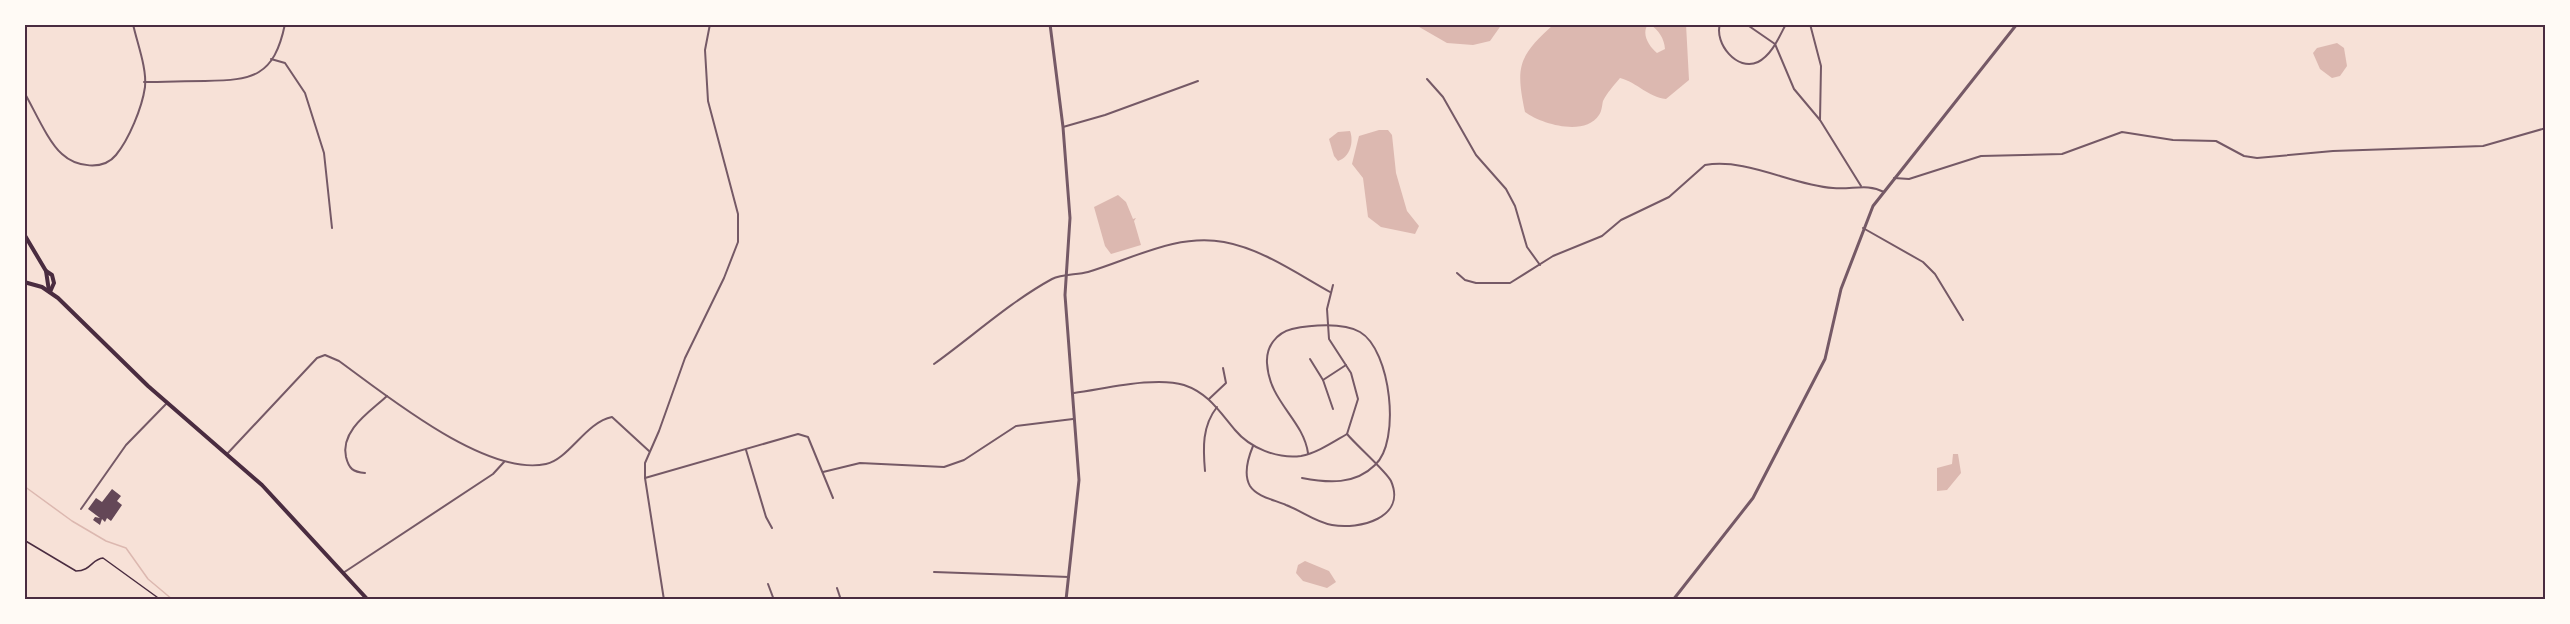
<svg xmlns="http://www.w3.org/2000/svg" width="2570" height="624" viewBox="0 0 2570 624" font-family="Inter,sans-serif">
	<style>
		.water { fill: #dcb8b0 }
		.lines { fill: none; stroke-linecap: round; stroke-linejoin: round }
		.stream { stroke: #dcb8b0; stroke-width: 1.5 }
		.building { fill: #644757 }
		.path { stroke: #4a2c40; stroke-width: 1.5 }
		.minor { stroke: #755966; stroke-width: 2 }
		.tertiary { stroke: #755966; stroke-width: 3 }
		.primary { stroke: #4a2c40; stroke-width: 4 }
		.neatline { fill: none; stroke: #4a2c40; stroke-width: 2 }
	</style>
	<rect width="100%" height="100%" fill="#f7e1d7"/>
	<g class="water">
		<polygon points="1414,24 1502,24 1490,41 1473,45 1447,43"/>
		<path d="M 1554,24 L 1648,24 C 1641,34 1649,46 1657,53 L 1665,49 C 1664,38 1659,31 1650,24 L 1686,24 L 1689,80 L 1666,99 C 1648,97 1638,83 1620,78 C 1614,85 1607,93 1603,101 C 1602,105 1602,111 1599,115 C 1585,137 1541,124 1525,112 C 1515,65 1519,56 1554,24 Z"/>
		<polygon points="2337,43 2344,48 2347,66 2340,76 2332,78 2320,69 2313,53 2317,48"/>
		<polygon points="1379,130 1388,130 1392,135 1396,173 1407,211 1419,226 1415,234 1381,227 1368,217 1363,178 1352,164 1359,136"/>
		<path d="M 1350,131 C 1354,142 1350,157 1338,161 L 1334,156 L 1329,139 L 1338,132 Z"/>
		<polygon points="1118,195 1126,202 1133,219 1136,218 1134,221 1141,245 1111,254 1105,246 1094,207"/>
		<polygon points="1953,454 1958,454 1961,473 1947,490 1937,491 1937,468 1952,464"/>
		<polygon points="1305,561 1329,571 1336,582 1327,588 1303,581 1296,573 1298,565"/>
	</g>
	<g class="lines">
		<polyline class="stream" points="24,486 72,521 106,541 126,548 148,579 173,600"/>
	</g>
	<polygon class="building" points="112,489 121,496 117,501 122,505 111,521 107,518 105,522 102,519 100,525 93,520 95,517 100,518 88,509 96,498 102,502"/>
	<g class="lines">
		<path class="path" d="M 24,540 L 76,571 C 91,571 92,559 103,558 L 161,600"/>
		<g class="minor">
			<path d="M 1720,24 C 1714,43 1737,72 1758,62 C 1772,55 1779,37 1786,24"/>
			<polyline points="1746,24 1775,44 1794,89 1820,120 1861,186"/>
			<polyline points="1810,24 1821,66 1820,120"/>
			<polyline points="271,59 285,63 305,93 324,153 332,228"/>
			<polyline points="1427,79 1443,97 1476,155 1506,189 1515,206 1527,247 1540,265"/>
			<path d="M 144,82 C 165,82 185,81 205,81 C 253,80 274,77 285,24"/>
			<path d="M 24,92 C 34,109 48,142 62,154 C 76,167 103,171 116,155 C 129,139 142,108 145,87 C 147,68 137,43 133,24"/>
			<polyline points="1063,127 1105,115 1198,81"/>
			<polyline points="1894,178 1909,179 1981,156 2062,154 2122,132 2173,140 2216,141 2244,156 2257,158 2333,151 2483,146 2546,128"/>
			<polyline points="1863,228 1923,262 1935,274 1963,320"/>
			<path d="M 1457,273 L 1465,280 L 1476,283 L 1510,283 L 1553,256 L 1602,236 L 1621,220 L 1669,197 L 1705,165 C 1748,158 1791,185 1833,188 C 1852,190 1867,183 1884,192"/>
			<polyline points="1310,359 1323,380 1333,409"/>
			<path d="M 934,364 C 973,336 1010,302 1052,279 C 1062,274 1077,275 1088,272 C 1132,259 1177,233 1224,242 C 1262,249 1296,273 1330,292"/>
			<polyline points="1323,380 1346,365"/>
			<path d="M 1074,393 C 1105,389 1155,376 1184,385 C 1208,393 1219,411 1235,430 C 1250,448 1277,459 1301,456 C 1317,453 1333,442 1347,434 L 1358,399 L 1351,373 L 1329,339 L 1327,309 L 1333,285"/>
			<polyline points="1209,399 1226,383 1223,368"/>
			<path d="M 1253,446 C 1248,458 1243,474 1250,486 C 1257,497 1275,500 1286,505 C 1302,511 1315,522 1332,525 C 1359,530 1407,518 1391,481 C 1386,471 1356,445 1347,434"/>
			<polyline points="746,450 766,517 772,528"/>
			<path d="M 227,454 L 317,358 L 325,355 L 339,361 C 386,395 486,477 546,464 C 569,459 586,422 612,417 L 649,451"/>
			<path d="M 1205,471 C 1203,448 1202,426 1217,407"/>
			<polyline points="823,472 860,463 944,467 964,460 1016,426 1073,419"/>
			<path d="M 365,473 C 353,472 349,469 346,457 C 340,430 371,411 387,396"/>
			<polyline points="645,478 798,434 808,437 833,498"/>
			<path d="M 1302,478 C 1328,483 1355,485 1375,465 C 1401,442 1391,350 1360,332 C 1343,322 1310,325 1292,329 C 1276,333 1266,347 1267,363 C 1269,402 1303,419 1308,453"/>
			<polyline points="81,509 126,445 167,403"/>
			<polyline points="934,572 1069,577"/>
			<polyline points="343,573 493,474 504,462"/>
			<polyline points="768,584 774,600"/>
			<polyline points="837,588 841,600"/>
			<polyline points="664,600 645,478 645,463 659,431 685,358 724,278 738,242 738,214 708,101 705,50 710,24"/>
		</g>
		<g class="tertiary">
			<polyline points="1050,24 1063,127 1070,218 1065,295 1079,480 1066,600"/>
			<polyline points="1673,600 1753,498 1825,359 1841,289 1873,206 2017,24"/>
		</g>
		<g class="primary">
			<polyline points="24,234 46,271 52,275 54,283 50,292"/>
			<polyline points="46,271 49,291"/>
			<polyline points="24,282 42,287 58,298 148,386 262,485 368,600"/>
		</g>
	</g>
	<rect width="2570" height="624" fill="none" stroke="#fffaf5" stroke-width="51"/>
	<rect x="26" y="26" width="2518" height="572" class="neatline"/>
</svg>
